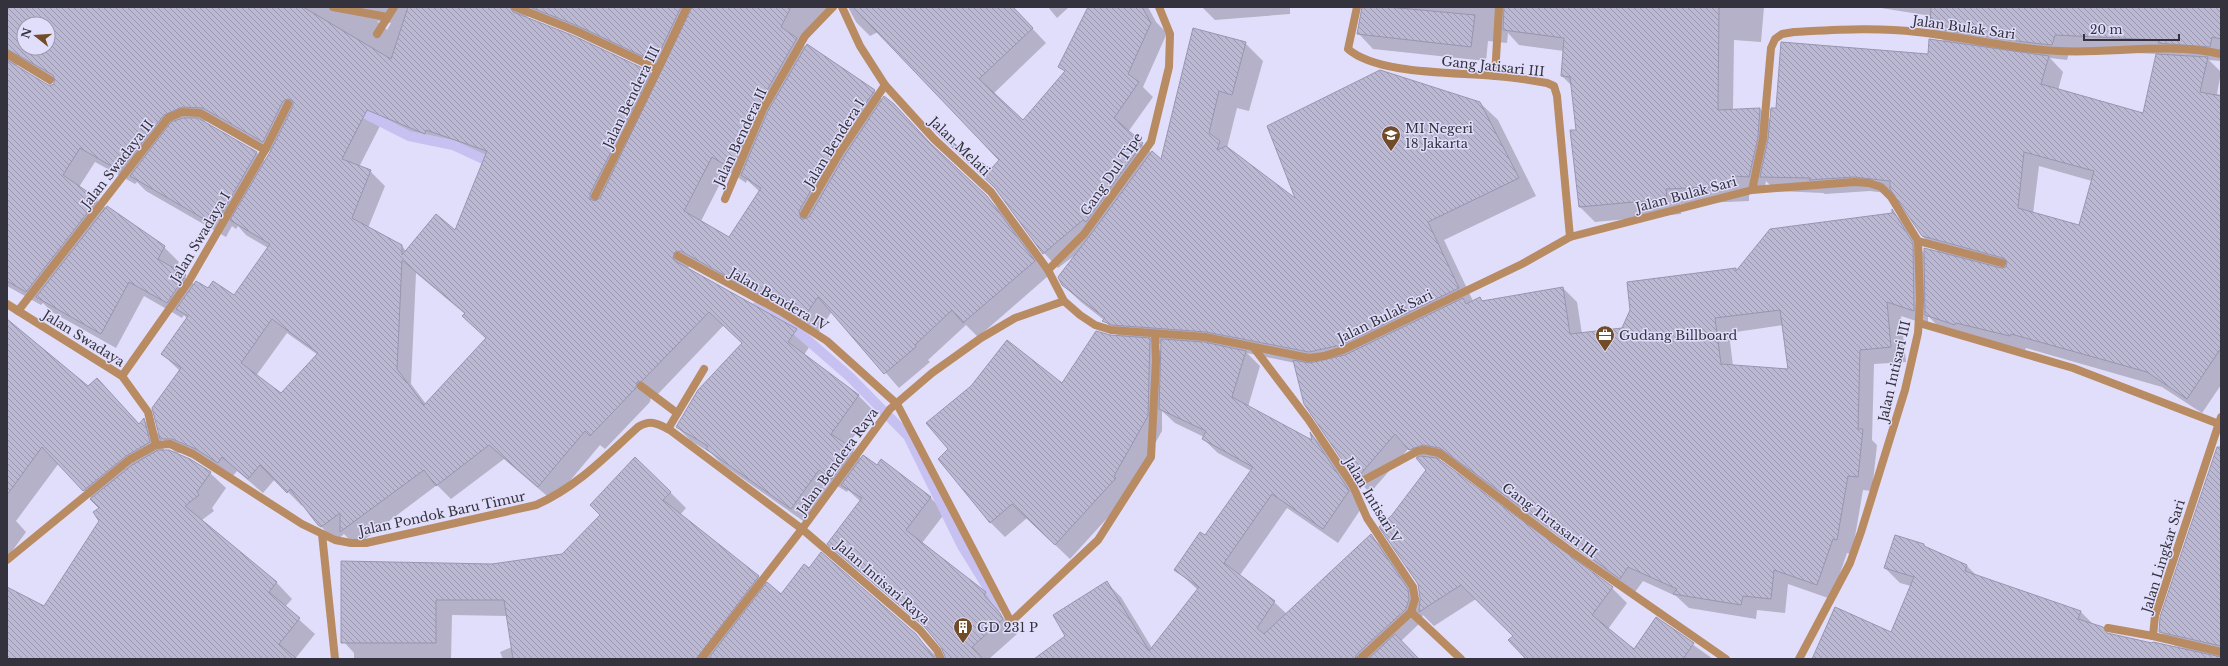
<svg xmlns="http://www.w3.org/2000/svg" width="2228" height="666" viewBox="0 0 2228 666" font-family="'Libre Baskerville',serif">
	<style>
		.shadow { fill: #0003; fill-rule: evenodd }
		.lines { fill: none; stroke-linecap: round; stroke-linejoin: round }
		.stream { stroke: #c7c1f2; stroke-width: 10 }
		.building { fill: url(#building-back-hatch); stroke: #9895b0; fill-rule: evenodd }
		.minor { stroke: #b88b62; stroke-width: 8 }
		.labels { text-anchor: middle; stroke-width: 3; stroke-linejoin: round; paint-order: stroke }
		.street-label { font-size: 13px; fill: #34323d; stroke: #e1defb }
		.poi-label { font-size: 13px; fill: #34323d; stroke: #e1defb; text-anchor: start }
	</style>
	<defs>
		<pattern id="building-back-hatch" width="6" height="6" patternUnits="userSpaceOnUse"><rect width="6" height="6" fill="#bbb8d4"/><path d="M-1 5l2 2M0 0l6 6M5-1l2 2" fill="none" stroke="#9996ad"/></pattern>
	</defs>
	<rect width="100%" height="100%" fill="#e1defb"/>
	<g class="shadow">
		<path d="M 7,7 L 833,7 L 803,45 L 874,91 L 883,100 L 894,104 L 938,152 L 1001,211 L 1048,276 L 978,337 L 966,325 L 928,360 L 930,362 L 899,388 L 832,311 L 818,333 L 689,266 L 688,269 L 797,329 L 811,344 L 804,355 L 859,396 L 873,410 L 847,446 L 862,459 L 877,466 L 882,461 L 931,498 L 945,513 L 922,543 L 985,592 L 1000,607 L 997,610 L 1017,634 L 989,659 L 954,659 L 932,634 L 829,543 L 861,502 L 848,490 L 847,492 L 834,484 L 806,523 L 722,464 L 711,453 L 691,441 L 677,427 L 743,343 L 724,325 L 657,395 L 651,397 L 650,402 L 605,449 L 600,445 L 553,501 L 504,459 L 451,499 L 437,485 L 356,546 L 344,534 L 336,541 L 333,540 L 303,505 L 302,506 L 275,479 L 263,493 L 237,471 L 232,477 L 187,453 L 176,453 L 161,438 L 164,451 L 190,460 L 210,473 L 226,488 L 212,508 L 214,511 L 202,520 L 277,583 L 292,599 L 285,607 L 315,634 L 295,659 L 7,659 L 7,588 L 44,607 L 100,521 L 100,508 L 59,463 L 16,521 L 26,532 L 7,558 L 7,320 L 88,387 L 113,396 L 140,425 L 144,420 L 161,436 L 180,371 L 162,354 L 187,319 L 184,315 L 182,318 L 144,296 L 116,348 L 52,312 L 43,303 L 41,305 L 7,286 ZM 529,15 L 664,72 L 659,81 L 650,72 L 526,18 ZM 377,21 L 391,23 L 387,30 ZM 24,24 L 48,24 L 48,48 L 24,48 ZM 19,63 L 25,63 L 56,82 L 55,84 L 47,86 L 16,66 ZM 201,121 L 218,122 L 271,152 L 266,162 L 257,153 ZM 381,124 L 439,147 L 441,144 L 485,159 L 456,232 L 406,251 L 402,246 L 368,228 L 385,186 L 370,171 L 359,167 ZM 95,162 L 135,184 L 137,182 L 146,191 L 226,237 L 232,226 L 236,229 L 238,226 L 246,235 L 268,248 L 234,297 L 194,284 L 175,270 L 179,262 L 164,247 L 106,208 L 79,187 ZM 727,170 L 746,183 L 747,180 L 760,192 L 730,238 L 701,221 ZM 416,273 L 465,314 L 487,338 L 426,404 L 411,384 ZM 287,333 L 318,355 L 281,395 L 256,376 Z"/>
		<path d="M 848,7 L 1012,7 L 1046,43 L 993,94 L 1023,122 L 1069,67 L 1089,7 L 1148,7 L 1156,22 L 1167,33 L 1143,87 L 1153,97 L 1128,132 L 1161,161 L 1245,43 L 1263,61 L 1249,111 L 1237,108 L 1227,148 L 1297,201 L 1480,103 L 1498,120 L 1536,196 L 1444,240 L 1473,301 L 1480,298 L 1483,301 L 1563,288 L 1577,302 L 1582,334 L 1633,328 L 1735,270 L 1737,271 L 1894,214 L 1893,212 L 1906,225 L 1925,255 L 1940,254 L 1922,236 L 1895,194 L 1870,191 L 1825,194 L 1823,193 L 1776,191 L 1766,181 L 1764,191 L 1749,191 L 1749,201 L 1680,204 L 1681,214 L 1595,222 L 1580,207 L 1577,131 L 1572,86 L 1562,76 L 1564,51 L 1519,45 L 1508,33 L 1507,43 L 1488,41 L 1486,61 L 1373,49 L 1358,33 L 1363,7 L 1764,7 L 1761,42 L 1734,40 L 1733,110 L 1760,109 L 1771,121 L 1777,109 L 1783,42 L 1929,55 L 1945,42 L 1931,28 L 1931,16 L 1875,7 L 2221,7 L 2221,61 L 2209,60 L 2221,72 L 2217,94 L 2221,95 L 2221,385 L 2202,413 L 2162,387 L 2026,348 L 2025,350 L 1941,329 L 1928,316 L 1928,325 L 1901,316 L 1906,362 L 1874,364 L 1872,440 L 1877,445 L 1872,491 L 1863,490 L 1852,554 L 1847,553 L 1831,599 L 1788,584 L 1785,613 L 1757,610 L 1756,619 L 1689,608 L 1676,596 L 1643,581 L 1635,592 L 1456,462 L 1435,458 L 1612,588 L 1627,603 L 1608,629 L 1634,650 L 1657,619 L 1713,659 L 1528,659 L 1514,636 L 1476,599 L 1434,626 L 1423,615 L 1420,623 L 1401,641 L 1418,659 L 1036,659 L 1067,636 L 1107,583 L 1121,597 L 1152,648 L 1198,590 L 1176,570 L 1206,537 L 1251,471 L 1218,453 L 1203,439 L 1204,437 L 1175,423 L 1162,411 L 1162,431 L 1128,491 L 1130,493 L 1070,559 L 1027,518 L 1005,537 L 991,523 L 940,459 L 1062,384 L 1119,337 L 1104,320 L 1081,302 L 1063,285 L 1079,252 L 1058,268 L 1044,253 L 998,190 L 941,136 L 991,170 L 1000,160 L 878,32 L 870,36 L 856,22 ZM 2070,50 L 2157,54 L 2144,114 L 2058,90 L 2063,72 L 2050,58 L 2067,60 ZM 2039,166 L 2092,181 L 2079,226 L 2033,214 ZM 1784,325 L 1789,370 L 1733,366 L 1729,333 ZM 1153,343 L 1162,344 L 1161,352 ZM 1247,353 L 1295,363 L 1356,478 L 1370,493 L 1409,448 L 1428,470 L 1393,515 L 1419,584 L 1421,603 L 1386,550 L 1371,536 L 1287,614 L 1274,602 L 1240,575 L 1287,508 L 1338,543 L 1363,506 L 1324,447 L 1312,435 L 1313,442 L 1248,407 L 1260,366 Z"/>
		<polygon points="1048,7 1069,7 1057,18"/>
		<polygon points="1202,7 1290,7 1290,14 1215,20"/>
		<polygon points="2221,450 2221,659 1813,659 1891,633 1911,586 1900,583 1885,568 1924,545 1929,550 1967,566 1977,576 2081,612 2094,625 2102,628 2109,635 2183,650 2183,648 2175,646 2160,631"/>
		<polygon points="670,492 686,508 680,515 782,595 915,635 939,659 503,659 500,652 512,647 508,616 452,615 451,659 354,659 354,653 344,642 493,565 563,555"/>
	</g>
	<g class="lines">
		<g class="stream">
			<polyline points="354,108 409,136 453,145 496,165"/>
			<polyline points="756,307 788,323 850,377 908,436 962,546 999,606"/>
		</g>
	</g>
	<g class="building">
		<path d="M 7,7 L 303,7 L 391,59 L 408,7 L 510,7 L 513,12 L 574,36 L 651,72 L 590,194 L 590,199 L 595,201 L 600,198 L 692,7 L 791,7 L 781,27 L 797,38 L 758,106 L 732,169 L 712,157 L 684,211 L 729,237 L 761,188 L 741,175 L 768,111 L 807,44 L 875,90 L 835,149 L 799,211 L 801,219 L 804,219 L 809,217 L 845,155 L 884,96 L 894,104 L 930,143 L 987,196 L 1035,261 L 963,323 L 952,310 L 915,345 L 916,347 L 884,374 L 818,297 L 803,319 L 681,251 L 675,252 L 673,257 L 675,261 L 797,329 L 788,342 L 859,395 L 831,434 L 854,449 L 832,479 L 819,470 L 791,509 L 706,449 L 708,446 L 676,427 L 698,390 L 742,343 L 709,312 L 642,381 L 637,382 L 636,388 L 590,436 L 585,431 L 538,487 L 489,445 L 436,486 L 424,470 L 340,532 L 340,513 L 321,527 L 318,525 L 290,489 L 287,493 L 260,465 L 248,479 L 222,457 L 218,463 L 196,449 L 172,439 L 160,439 L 152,408 L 181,368 L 161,354 L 188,316 L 176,309 L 196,281 L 208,288 L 213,281 L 234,295 L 270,244 L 230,220 L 270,152 L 293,106 L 293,101 L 288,99 L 283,101 L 263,142 L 203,108 L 182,107 L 164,115 L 120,171 L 80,148 L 63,175 L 98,199 L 26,292 L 7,281 L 7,60 L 48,85 L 53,85 L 55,80 L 53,75 L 7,49 ZM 24,24 L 48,24 L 48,48 L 24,48 ZM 367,110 L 425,134 L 426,130 L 487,151 L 455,230 L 436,214 L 402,255 L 402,245 L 352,218 L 371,170 L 342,159 ZM 402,260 L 465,313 L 462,316 L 486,338 L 424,405 L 397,369 ZM 272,319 L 318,353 L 281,393 L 241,363 Z"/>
		<polygon points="530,7 681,7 655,62 578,26"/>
		<polygon points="853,7 1013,7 1033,28 979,79 1023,120 1065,71 1058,67 1088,7 1142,7 1151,23 1128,74 1139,82 1114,118 1143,143 1086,222 1083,220 1043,254 995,188 933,129 991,169 999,160"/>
		<polygon points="1362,7 1388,7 1475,15 1471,47 1357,34"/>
		<polygon points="1504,7 1719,7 1718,110 1760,108 1758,137 1749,177 1734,176 1734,186 1666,189 1667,199 1579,207 1570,130 1576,130 1570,77 1561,76 1564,38 1503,30"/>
		<polygon points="1931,7 2221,7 2221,39 2212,37 2210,47 2158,43 2159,40 2055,35 2052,45 2024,42 1930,28"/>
		<polygon points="1193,28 1246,42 1232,95 1219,91 1209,133 1220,141 1217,150 1226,146 1295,198 1267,126 1380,70 1480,102 1519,178 1428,222 1459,288 1341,345 1309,352 1206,332 1112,325 1102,321 1105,318 1062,285 1058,277 1094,230 1152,151 1161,159"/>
		<path d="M 1929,39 L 2049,56 L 2041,84 L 2143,113 L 2156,54 L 2208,57 L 2200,92 L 2221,96 L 2221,348 L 2187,399 L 2147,372 L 2011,334 L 2010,336 L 1956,323 L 1955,325 L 1925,315 L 1924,248 L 2001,268 L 2006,267 L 2007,262 L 2003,258 L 1922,236 L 1890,189 L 1890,181 L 1854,177 L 1809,180 L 1811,178 L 1760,177 L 1768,139 L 1771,108 L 1776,108 L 1781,42 L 1928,54 ZM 2024,152 L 2094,171 L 2079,225 L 2018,208 Z"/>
		<polygon points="183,118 198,118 257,152 221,215 217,212 211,223 130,176 171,122"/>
		<polygon points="107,206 165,246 158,259 186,275 167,303 129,282 101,334 36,297"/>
		<path d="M 1892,209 L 1913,243 L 1914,311 L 1887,302 L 1891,347 L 1860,350 L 1858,429 L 1863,429 L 1858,477 L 1848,476 L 1837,540 L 1833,539 L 1817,585 L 1774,570 L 1771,599 L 1743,596 L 1741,605 L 1673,594 L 1677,589 L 1628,567 L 1620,579 L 1440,448 L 1423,445 L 1409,450 L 1395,434 L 1359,476 L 1355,479 L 1304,404 L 1293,360 L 1310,363 L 1345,355 L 1463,298 L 1466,304 L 1480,297 L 1482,301 L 1563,287 L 1570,334 L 1622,328 L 1630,310 L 1627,282 L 1736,268 L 1736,271 L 1770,229 L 1892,213 ZM 1780,310 L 1788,369 L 1721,364 L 1715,318 Z"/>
		<polygon points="7,319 88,386 97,378 139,424 144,418 150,442 126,456 83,491 42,447 7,495"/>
		<polygon points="1096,331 1110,335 1150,338 1148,416 1114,476 1116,478 1055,545 1012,504 990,523 938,459 948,449 926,423 971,386 1007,340 1062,383"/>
		<polygon points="1161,339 1204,342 1246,351 1232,397 1312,440 1310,432 1348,489 1349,491 1323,529 1272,494 1224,563 1275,601 1257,628 1264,634 1371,534 1408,589 1409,599 1406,609 1356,655 1355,659 1034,659 1065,636 1053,615 1107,581 1149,651 1199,587 1174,570 1200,532 1205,535 1253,467 1202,439 1206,431 1159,409"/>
		<polygon points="2217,447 2221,447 2221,646 2159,632 2160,617"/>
		<polygon points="158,450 169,450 190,459 211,472 197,492 199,495 185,506 277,582 269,592 300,618 279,644 297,659 7,659 7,587 44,606 99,521 93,512 99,508 90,499 132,465"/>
		<polygon points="863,455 877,465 881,459 931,497 906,530 986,592 984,595 1000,613 1003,619 972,647 983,659 946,659 941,647 924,626 827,544 862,498 841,485"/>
		<polygon points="1420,456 1437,458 1613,587 1592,615 1634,649 1656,617 1694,643 1683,659 1526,659 1508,640 1513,636 1461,585 1419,612 1420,598 1418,584 1379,527 1392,515 1426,470 1416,458"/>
		<polygon points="635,457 671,492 663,500 759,576 696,659 513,659 504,600 436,600 436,643 341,643 341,561 492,564 562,554 600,515 590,505"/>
		<polygon points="1895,535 1924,544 1924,546 1967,565 1965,571 2081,611 2078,619 2103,627 2107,633 2152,643 2153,642 2221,657 2221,659 1812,659 1835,607 1891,632 1914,577 1884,568"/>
		<polygon points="821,552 916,634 935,659 708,659 767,582 781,594 804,564 809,568"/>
		<polygon points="1395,634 1419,659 1368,659"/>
	</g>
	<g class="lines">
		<g class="minor">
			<polyline points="333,7 387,17"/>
			<polyline points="515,7 576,31 658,69"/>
			<path d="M 842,7 L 860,46 L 885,85 L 934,139 L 991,192 L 1048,270 L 1064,301 L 1080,315 L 1095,325 L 1111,330 L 1205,337 L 1309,358 L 1324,356 L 1343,350 L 1522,264 L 1570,237 L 1752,190 L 1763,138 L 1771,48 L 1775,39 L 1782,34 L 1794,32 C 1835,30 1876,27 1917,32 C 1965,37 2011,49 2058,51 C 2112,54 2168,42 2221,54"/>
			<path d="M 1357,7 L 1348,49 C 1378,75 1456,72 1495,76 C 1513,77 1530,80 1547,83 L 1554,86 L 1557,96 L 1570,237"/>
			<polyline points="377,34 394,7"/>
			<polyline points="7,54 50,80"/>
			<polyline points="1495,76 1499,7"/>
			<polyline points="1752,190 1854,182 1869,183 1881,187 1891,197 1918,241 1920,300 1918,333 1905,390 1861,532 1850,563 1799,659"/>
			<polyline points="595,196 658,69 687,7"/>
			<polyline points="725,199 763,109 805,36 833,7"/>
			<polyline points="804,214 840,152 885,85"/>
			<polyline points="1918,241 2002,263"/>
			<polyline points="678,256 780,311 827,341 897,404 1011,622 1098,540 1151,457 1156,360 1155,334"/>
			<polyline points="1048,270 1084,234 1151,142 1169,67 1170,34 1159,7"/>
			<polyline points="7,304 122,376 148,412 156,445"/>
			<polyline points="18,311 168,118 182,112 200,113 265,150"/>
			<polyline points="1919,323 2073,368 2219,424"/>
			<polyline points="1254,348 1308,419 1353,486 1367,518 1413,587 1415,599 1411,612 1360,659"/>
			<polyline points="122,376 189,281 265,150 288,104"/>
			<polyline points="641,386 677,413"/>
			<polyline points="2221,417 2155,616 2153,636 2221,652"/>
			<polyline points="668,429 704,369"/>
			<polyline points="1353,486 1418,451 1424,450 1439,453 1569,550 1726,659"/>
			<polyline points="322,534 335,659"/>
			<path d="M 7,560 L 129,460 L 156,445 L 170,444 L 193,454 L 302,524 L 335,540 L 351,543 L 366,543 L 536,505 C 577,487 606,456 638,427 C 651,419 658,424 670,430 L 802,529 L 890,409 L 932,373 L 981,338 L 1015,318 L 1064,301"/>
			<polyline points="1411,612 1461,659"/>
			<polyline points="2108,628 2153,636"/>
			<polyline points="701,659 802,529 920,630 937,650 941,659"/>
		</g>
	</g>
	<defs>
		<symbol id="school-pin" viewBox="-11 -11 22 30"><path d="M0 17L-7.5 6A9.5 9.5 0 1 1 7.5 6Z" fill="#724c28" stroke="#e1defb"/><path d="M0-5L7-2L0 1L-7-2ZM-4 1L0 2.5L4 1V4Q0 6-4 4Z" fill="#fff"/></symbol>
		<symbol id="office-pin" viewBox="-11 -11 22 30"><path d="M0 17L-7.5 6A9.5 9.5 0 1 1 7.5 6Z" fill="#724c28" stroke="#e1defb"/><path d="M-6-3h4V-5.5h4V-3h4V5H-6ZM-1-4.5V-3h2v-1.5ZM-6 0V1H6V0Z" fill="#fff"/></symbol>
		<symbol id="building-pin" viewBox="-11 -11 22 30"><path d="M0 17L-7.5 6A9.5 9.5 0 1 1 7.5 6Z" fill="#724c28" stroke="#e1defb"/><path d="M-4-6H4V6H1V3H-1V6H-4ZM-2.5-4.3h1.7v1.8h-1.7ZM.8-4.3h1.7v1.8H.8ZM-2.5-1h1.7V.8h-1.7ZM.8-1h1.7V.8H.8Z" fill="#fff"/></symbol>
	</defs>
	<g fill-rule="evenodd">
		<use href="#school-pin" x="1380" y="124" width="22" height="30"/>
		<use href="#office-pin" x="1594" y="324" width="22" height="30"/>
		<use href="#building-pin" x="952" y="616" width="22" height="30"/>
	</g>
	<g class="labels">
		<g class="street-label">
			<text transform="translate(1964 27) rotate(8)" y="5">Jalan Bulak Sari</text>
			<text transform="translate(1493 66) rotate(6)" y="5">Gang Jatisari III</text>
			<text transform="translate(631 97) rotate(-64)" y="5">Jalan Bendera III</text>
			<text transform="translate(740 137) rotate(-65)" y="5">Jalan Bendera II</text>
			<text transform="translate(834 143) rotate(-58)" y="5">Jalan Bendera I</text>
			<text transform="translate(960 146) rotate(44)" y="5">Jalan Melati</text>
			<text transform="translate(117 164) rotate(-52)" y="5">Jalan Swadaya II</text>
			<text transform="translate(1111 174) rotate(-55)" y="5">Gang Dul Tipe</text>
			<text transform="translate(1686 194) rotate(-15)" y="5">Jalan Bulak Sari</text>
			<text transform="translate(200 237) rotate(-59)" y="5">Jalan Swadaya I</text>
			<text transform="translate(779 299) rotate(30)" y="5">Jalan Bendera IV</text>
			<text transform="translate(1385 316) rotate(-26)" y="5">Jalan Bulak Sari</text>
			<text transform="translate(84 338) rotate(32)" y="5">Jalan Swadaya</text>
			<text transform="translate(1894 371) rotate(-77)" y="5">Jalan Intisari III</text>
			<text transform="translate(837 461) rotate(-54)" y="5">Jalan Bendera Raya</text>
			<text transform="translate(1373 500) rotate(59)" y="5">Jalan Intisari V</text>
			<text transform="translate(442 513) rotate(-12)" y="5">Jalan Pondok Baru Timur</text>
			<text transform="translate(1550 520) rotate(37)" y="5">Gang Tirtasari III</text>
			<text transform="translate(2163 556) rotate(-73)" y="5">Jalan Lingkar Sari</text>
			<text transform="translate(883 582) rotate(41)" y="5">Jalan Intisari Raya</text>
		</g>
		<g class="poi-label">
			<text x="1405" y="133">MI Negeri<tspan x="1405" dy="15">18 Jakarta</tspan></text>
			<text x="1619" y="340">Gudang Billboard</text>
			<text x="977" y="632">GD 231 P</text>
		</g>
	</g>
	<rect width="2228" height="666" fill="none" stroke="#34323d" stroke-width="16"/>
	<g transform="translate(36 36) rotate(287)"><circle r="19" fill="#e1defb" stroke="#9c99af"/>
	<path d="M0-3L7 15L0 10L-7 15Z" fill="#724c28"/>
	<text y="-6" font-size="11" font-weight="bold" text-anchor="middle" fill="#34323d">N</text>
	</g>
	<path d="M2084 34v6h95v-6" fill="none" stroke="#34323d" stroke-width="2"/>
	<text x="2090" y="34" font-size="12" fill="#34323d" stroke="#e1defb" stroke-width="3" paint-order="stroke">20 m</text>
</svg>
